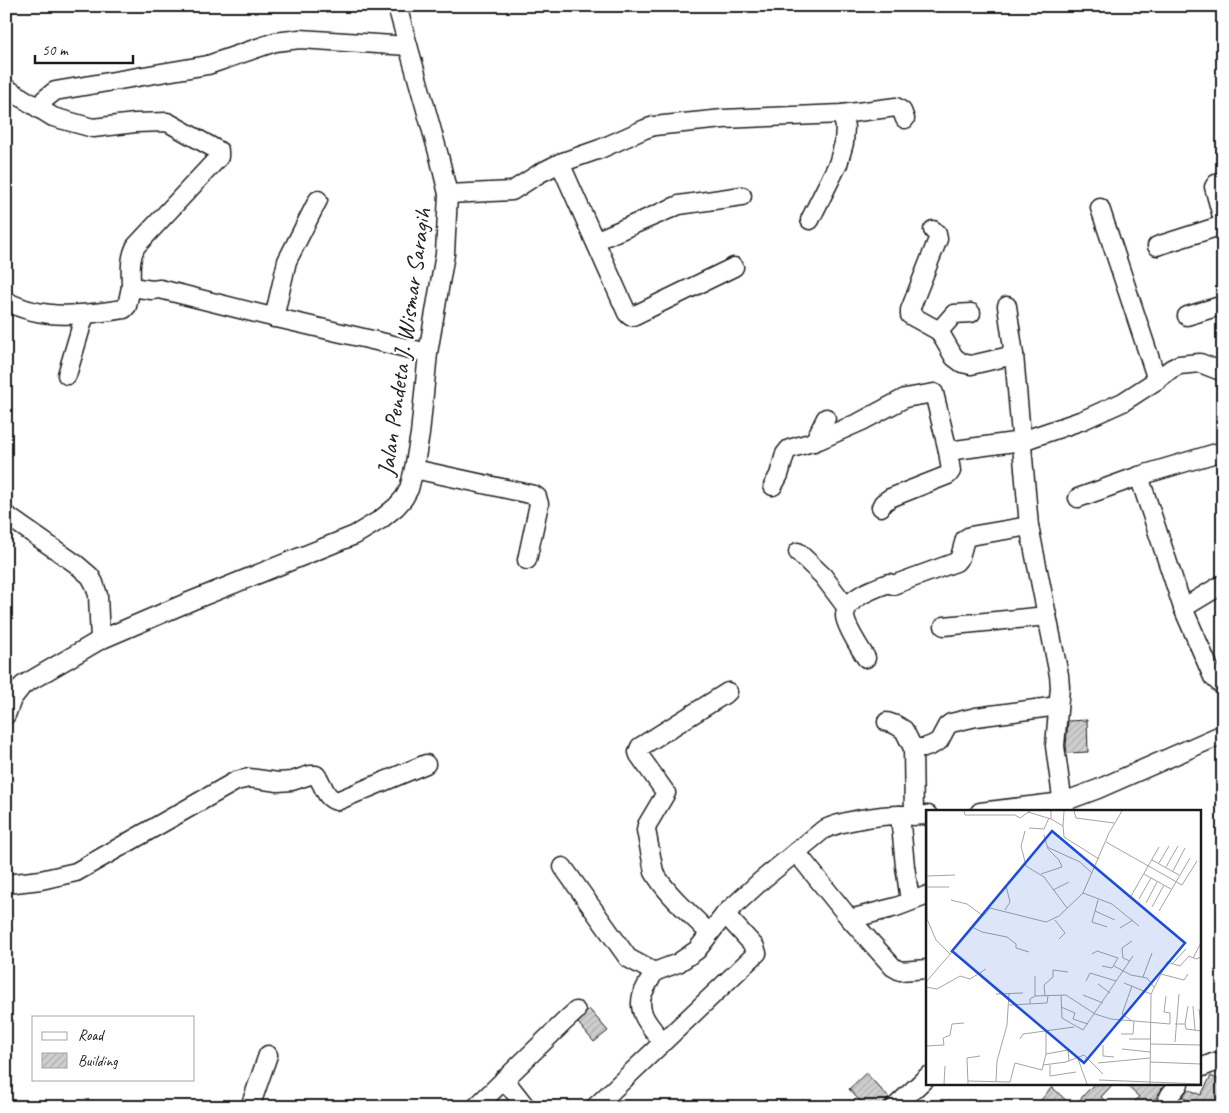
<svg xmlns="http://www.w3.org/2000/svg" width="1229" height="1113" viewBox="0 0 1229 1113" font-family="Caveat,sans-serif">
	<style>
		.building { fill: url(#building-hatch); stroke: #1c1c1c }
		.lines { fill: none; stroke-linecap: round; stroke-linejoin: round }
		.minor-casing { stroke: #1c1c1c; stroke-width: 21 }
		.minor { stroke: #fff; stroke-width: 18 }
		.labels { text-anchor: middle; stroke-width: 4.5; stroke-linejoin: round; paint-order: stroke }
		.street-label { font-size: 24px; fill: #1c1c1c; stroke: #fff }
		.inset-road { fill: none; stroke: #a4a4a4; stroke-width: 1 }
		.view { fill: #1d4ed8; fill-opacity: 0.15; stroke: #1d4ed8; stroke-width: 2.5 }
		.inset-edge { fill: none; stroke: #1c1c1c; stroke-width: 2.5 }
	</style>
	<defs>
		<pattern id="building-hatch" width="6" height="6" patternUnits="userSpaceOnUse" patternTransform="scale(1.25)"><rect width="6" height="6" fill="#cecece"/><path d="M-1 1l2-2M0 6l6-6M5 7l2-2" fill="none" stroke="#b0b0b0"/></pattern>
	</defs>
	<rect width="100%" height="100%" fill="#fff"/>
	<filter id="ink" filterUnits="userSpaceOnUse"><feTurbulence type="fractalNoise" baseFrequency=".02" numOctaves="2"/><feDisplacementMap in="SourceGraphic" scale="10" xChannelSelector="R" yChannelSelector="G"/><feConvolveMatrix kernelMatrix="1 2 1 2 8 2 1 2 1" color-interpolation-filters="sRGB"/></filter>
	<g filter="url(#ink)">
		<g class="building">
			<polygon points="1087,720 1088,752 1067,753 1066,746 1068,721"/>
			<polygon points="589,1009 608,1031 594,1042 578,1023 583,1018 586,1012"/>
			<polygon points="866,1073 889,1098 880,1107 865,1107 849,1089"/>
			<polygon points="1211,1076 1223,1082 1223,1106 1217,1103 1215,1107 1201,1107 1182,1097 1188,1089 1201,1095"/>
			<polygon points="1094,1084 1113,1084 1101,1097 1112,1107 1035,1107 1052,1087 1073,1107"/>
			<polygon points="1125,1084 1165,1084 1158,1095 1147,1107 1131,1107 1139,1097"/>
		</g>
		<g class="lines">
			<defs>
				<g id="minor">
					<path d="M 6,88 L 53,117 L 93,128 L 135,123 L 167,122 L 171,124 L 219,151 L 219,157 L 136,246 C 129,259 131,272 131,287"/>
					<polyline points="39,109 45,99 55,91 208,65 275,42 300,39 408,46"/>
					<polyline points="560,163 627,313 630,316 633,316 734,267"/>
					<polyline points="1223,181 1216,184 1214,187 1223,220"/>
					<polyline points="448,194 512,191 540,173 560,163 600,149 645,129 654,126 723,119 842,114 896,107 902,111 905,119"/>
					<polyline points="1100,208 1157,380"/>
					<polyline points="810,220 838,164 844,143 845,127 842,114"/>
					<polyline points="933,230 937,234 938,239 910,310 910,315 939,331 954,357 962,363 971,365 1014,355"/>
					<polyline points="595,241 679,205 742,196"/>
					<polyline points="1157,246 1223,225"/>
					<path d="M 6,301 C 43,321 85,315 124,309 L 127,306 L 131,287 L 152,290 L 160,289 L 264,315 L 428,353"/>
					<polyline points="1007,306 1014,355 1029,526 1059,675 1060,687 1055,746 1064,812"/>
					<polyline points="1187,316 1223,305"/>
					<polyline points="274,318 287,261 318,200"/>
					<polyline points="939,331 954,314 971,313"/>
					<polyline points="67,375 85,314"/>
					<polyline points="814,442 826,418"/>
					<polyline points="948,451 1022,441 1083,420 1123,402 1157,380 1171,369 1179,365 1200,363 1223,372"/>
					<polyline points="414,469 534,495 537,497 539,504 527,560"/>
					<polyline points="1139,476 1183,608 1213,677 1223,686"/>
					<polyline points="773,486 779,475 785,454 789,449 819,440 862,421 905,398 934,393 948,451 951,471 948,475 890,498 883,503 881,507"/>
					<polyline points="1078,498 1139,476 1223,451"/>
					<polyline points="6,515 76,564 90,576 94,583 98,595 100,640"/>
					<polyline points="798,552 823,576 847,608"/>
					<polyline points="1183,608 1223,584"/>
					<polyline points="944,626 1047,616"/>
					<path d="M 866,658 C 861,650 845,625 845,616 C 845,598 875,588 889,583 L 893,585 L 956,562 L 960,557 L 965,539 L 970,536 L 1029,526"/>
					<polyline points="6,715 12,699 23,685 100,640 191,601 355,535 380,520 396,507 404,498 409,489 414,469 420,434 428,353 445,254 448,194 439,156 397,6"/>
					<polyline points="887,722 896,725 904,730 913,748 914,816"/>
					<polyline points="913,748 924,748 932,745 939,741 947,726 951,723 976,717 1058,706"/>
					<polyline points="980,812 1063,802 1098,789 1223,734"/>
					<polyline points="900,815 905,866 910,901"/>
					<polyline points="796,852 850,919 893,967 900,971 928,969"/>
					<polyline points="563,867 628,958 654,972"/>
					<path d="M 6,884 L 41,880 L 76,872 L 236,781 L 249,778 L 278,782 L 292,781 L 310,775 L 316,775 C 324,784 324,798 337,801 L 426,764"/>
					<polyline points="850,919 896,907 928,895"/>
					<path d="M 709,933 C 691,914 667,895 654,872 L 646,830 L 647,825 L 666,793 L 639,755 L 638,752 L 640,747 L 728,692"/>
					<path d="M 663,1042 C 652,1028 635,1013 643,993 C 646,986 651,979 654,972 L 678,963 L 697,950 L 725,914 L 762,880 L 823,830 C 840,821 880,815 900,815 C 909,815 918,816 928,815"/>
					<polyline points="1200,1068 1215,1062 1223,1062"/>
					<polyline points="504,1079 526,1107"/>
					<polyline points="250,1107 268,1055"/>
					<polyline points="476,1107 565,1021 576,1011"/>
					<polyline points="595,1107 757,953 755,947 725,914"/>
					<polyline points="895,1107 928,1076"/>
					<polyline points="1164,1107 1170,1095 1179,1084"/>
				</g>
			</defs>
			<use href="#minor" class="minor-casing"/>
			<use href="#minor" class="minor"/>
		</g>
	</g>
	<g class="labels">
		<g class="street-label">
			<text transform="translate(404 342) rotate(-82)" y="8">Jalan Pendeta J. Wismar Saragih</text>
		</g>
	</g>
	<g transform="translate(926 810)">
		<rect width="275" height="275" fill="#fff"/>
		<path class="inset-road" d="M 1,1 L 1,109 L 10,130 L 24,144M 38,1 L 39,5 L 89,5 L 94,8 L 104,1M 125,1 L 125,9 L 137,16 L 138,27 L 173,49M 148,1 L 150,8 L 188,13M 102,2 L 125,9M 137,16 L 138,1M 103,18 L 118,19 L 123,8M 99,21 L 95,36 L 100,56 L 118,67 L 141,98M 180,32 L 256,75 L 271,51M 121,37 L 154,52 L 166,63M 226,50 L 253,65M 233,53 L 243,36M 240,57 L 252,36M 247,61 L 259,38M 115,64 L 136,57 L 133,50 L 122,39 L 118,25M 218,64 L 245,79M 1,66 L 29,65M 1,77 L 23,77M 127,80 L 143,72M 157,83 L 186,94 L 213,116M 205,86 L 233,37M 213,89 L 225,68M 25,90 L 41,94 L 56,105M 172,90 L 166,112 L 181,117M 220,93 L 231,72M 226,97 L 238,75M 79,100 L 84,92 L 80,76M 169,101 L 189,110M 233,101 L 264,48M 129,110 L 139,123 L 133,129M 46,117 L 56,122 L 81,127 L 90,134 L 90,138 L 103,142M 194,118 L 207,110M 166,144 L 171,141 L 192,148 L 186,158 L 176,156M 267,148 L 275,133M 204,151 L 197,148 L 196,138 L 206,131M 247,153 L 260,139M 188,156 L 205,165 L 221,168 L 228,177M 235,164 L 258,170 L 262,164M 109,166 L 109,186M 217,167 L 226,143M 160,171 L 164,163 L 190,171M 0,172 L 64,98 L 120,112 L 133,106 L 157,83 L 183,23 L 196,1M 198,173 L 225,184M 172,174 L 184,183M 0,177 L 11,179 L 34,166 L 44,169 L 60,159M 70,184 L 97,183M 135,185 L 136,208 L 157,220 L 207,146M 157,185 L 177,193M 119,186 L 118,175 L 127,167 L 127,160 L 142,162M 104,194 L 104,189 L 109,186 L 140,185 L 169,204 L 185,209 L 244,214 L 244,203 L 238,202 L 240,186M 83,195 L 121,193 L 122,186M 267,196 L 269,220M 135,197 L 149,203 L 147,209 L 162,214M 273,199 L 275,214M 206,211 L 196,204 L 206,176M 249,214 L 259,214 L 260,219 L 275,221M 259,214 L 262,196M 120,222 L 120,244M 195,224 L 207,224 L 208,211M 94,229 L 97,224 L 148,217M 203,229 L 224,229M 249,232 L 253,184M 224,234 L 275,235M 177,235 L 177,246 L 188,247M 0,236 L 18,235 L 17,228 L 24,225 L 26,214 L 38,213M 196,239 L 224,242M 151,246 L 161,274M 224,252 L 275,254M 172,253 L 224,248M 117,255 L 140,252 L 158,245 L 177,264M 124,255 L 124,266 L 150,262M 173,270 L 275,274M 42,271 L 84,272 L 89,253 L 116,260 L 120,244 L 142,240 L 143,251M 70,271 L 71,251 L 81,215 L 83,183M 18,274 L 19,256M 42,274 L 41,248 L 54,246M 224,274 L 225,184 L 241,152 L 254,156 L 263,146 L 270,149 L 275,147"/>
		<path class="view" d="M 126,21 L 259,133 L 158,253 L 26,141 Z"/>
		<rect width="275" height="275" class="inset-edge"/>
	</g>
	<rect width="1229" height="1113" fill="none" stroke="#fff" stroke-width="25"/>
	<rect x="12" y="12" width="1204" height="1088" fill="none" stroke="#1c1c1c" stroke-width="2" filter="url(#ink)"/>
	<rect x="32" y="1016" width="162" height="65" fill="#ffffff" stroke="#a4a4a4"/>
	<rect x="42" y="1032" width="25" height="8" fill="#ffffff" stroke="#a4a4a4"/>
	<text x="78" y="1040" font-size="15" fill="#1c1c1c">Road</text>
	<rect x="42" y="1053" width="25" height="15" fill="url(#building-hatch)" stroke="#a4a4a4"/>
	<text x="78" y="1066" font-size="15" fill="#1c1c1c">Building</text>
	<path d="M35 55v8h98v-8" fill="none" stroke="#1c1c1c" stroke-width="2.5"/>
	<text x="42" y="55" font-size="15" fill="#1c1c1c" stroke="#ffffff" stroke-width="4" paint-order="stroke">50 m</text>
</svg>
